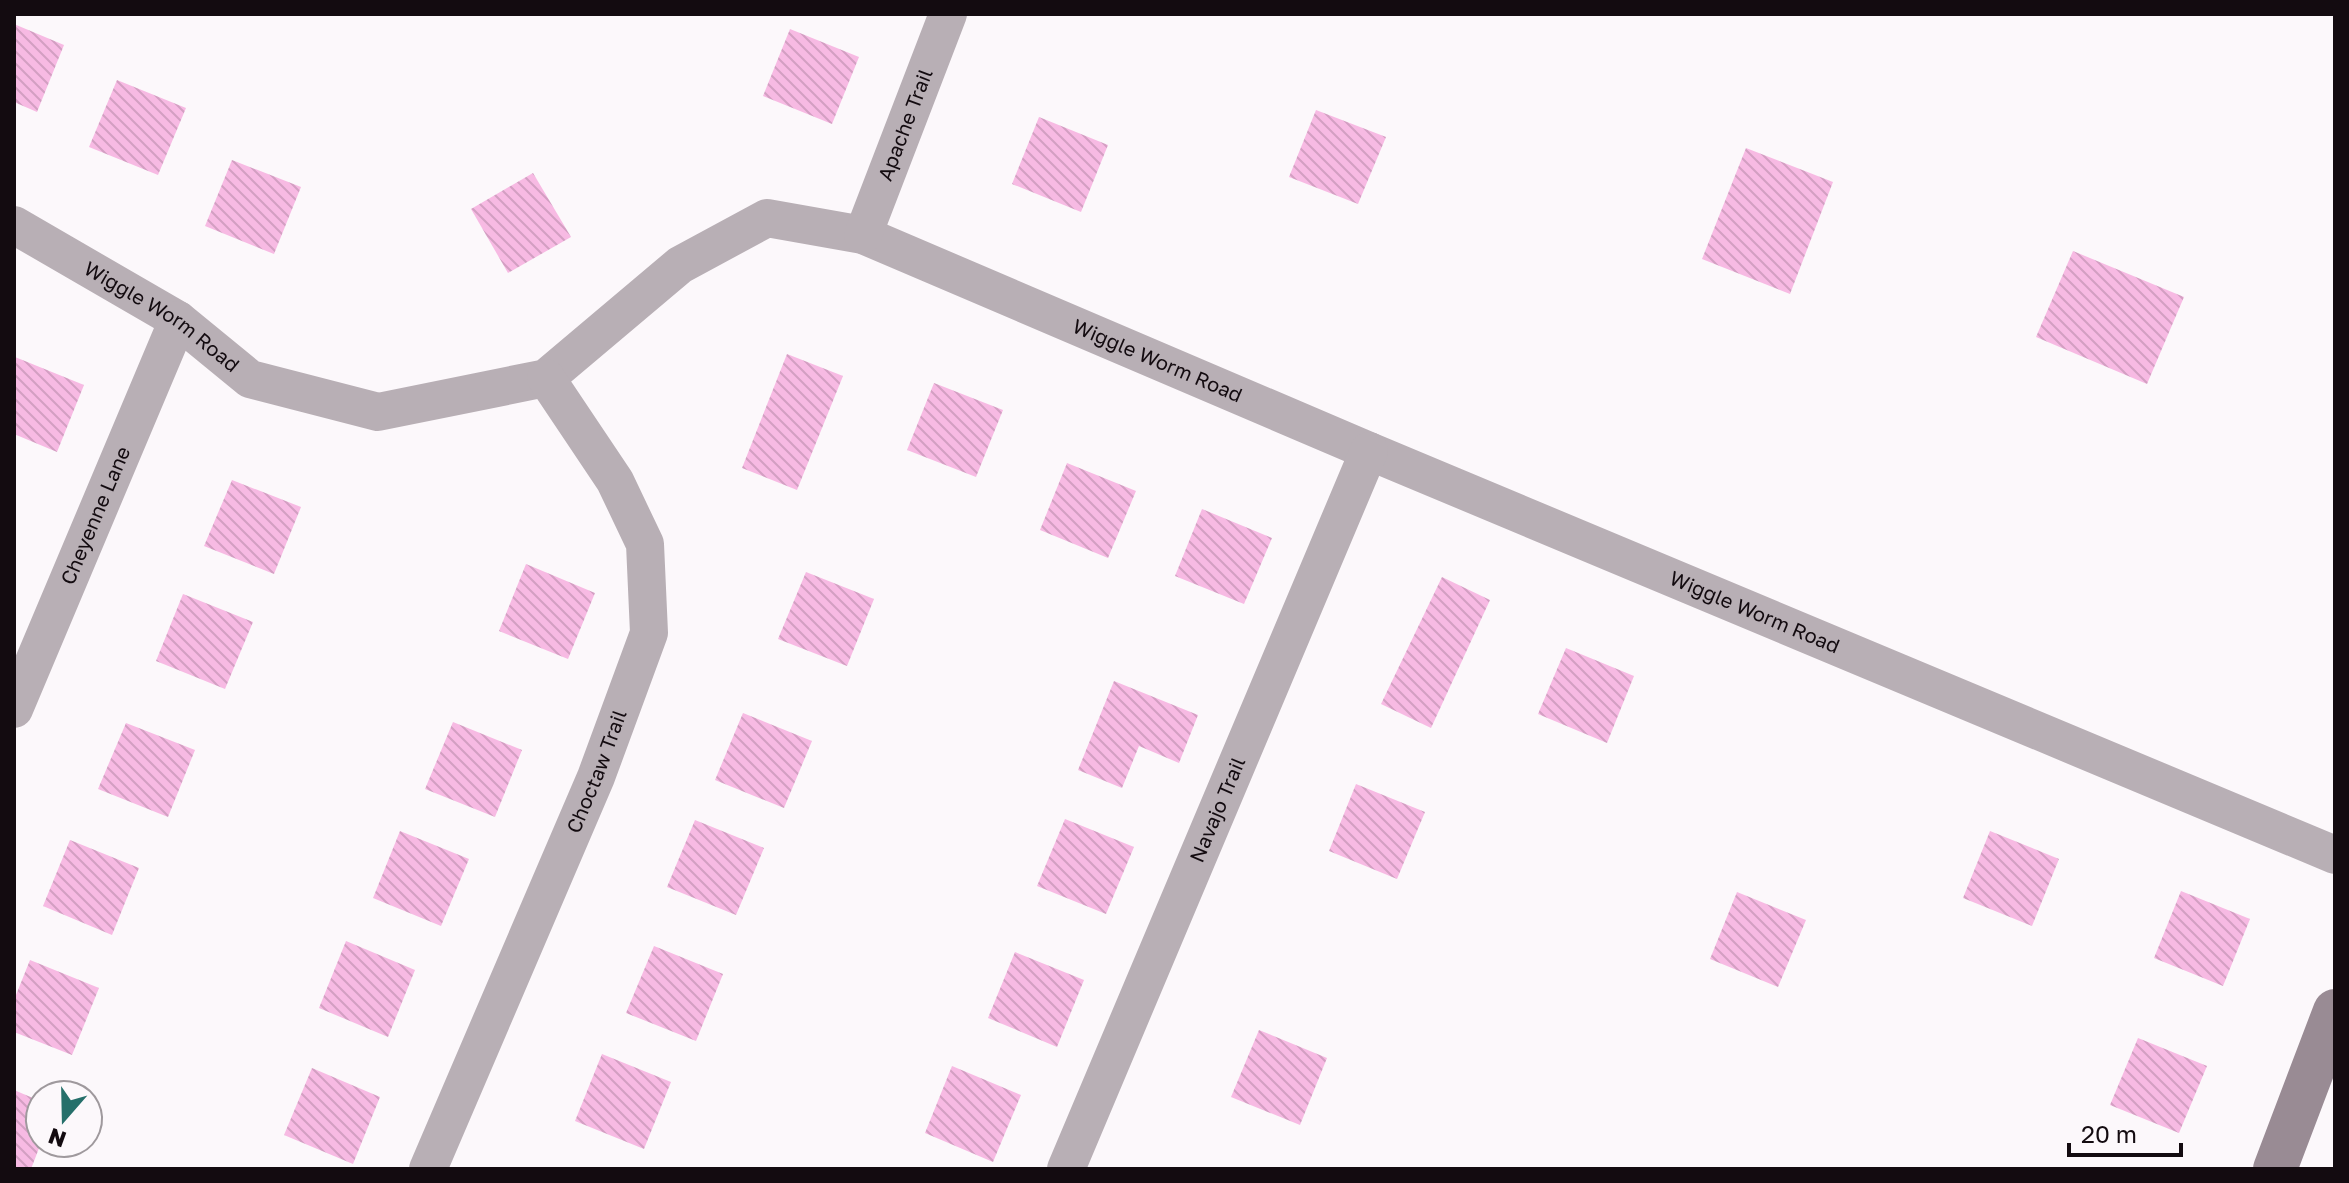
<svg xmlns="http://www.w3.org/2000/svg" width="2349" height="1183" viewBox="0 0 2349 1183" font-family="'Golos Text',sans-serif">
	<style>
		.building { fill: url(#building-back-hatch) }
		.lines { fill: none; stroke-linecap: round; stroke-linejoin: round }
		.street { stroke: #b8afb5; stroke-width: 38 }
		.secondary { stroke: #998b94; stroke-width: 44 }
		.labels { text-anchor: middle; stroke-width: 6; stroke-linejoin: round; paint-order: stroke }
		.street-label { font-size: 20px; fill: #130b10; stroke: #fcf8fb }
	</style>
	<defs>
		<pattern id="building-back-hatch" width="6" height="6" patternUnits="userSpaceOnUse" patternTransform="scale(2)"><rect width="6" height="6" fill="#f7bae3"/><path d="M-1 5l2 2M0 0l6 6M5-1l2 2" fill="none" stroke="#d39fc2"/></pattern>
	</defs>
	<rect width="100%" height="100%" fill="#fcf8fb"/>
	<g class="building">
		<polygon points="14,24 64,45 37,112 14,102"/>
		<polygon points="790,29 859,57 832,124 763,96"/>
		<polygon points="117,80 186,108 158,175 89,147"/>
		<polygon points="1316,110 1386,137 1358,204 1289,177"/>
		<polygon points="1039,117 1108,145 1081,212 1012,184"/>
		<polygon points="1746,148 1833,182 1790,294 1702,259"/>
		<polygon points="232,160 301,187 274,254 205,226"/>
		<polygon points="533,173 571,237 508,273 471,209"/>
		<polygon points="2073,251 2184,297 2147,384 2036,337"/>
		<polygon points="787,354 843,376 797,490 742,468"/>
		<polygon points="15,357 84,385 57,452 14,434"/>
		<polygon points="934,383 1003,410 976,477 907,450"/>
		<polygon points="1067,463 1136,491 1108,558 1040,530"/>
		<polygon points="232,480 301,507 274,574 204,546"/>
		<polygon points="1202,509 1272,538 1244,604 1175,576"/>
		<polygon points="526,564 595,593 568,659 499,631"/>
		<polygon points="806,572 874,599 847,666 778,639"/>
		<polygon points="1442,577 1490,600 1431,728 1381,704"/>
		<polygon points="183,594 253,622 225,689 156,661"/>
		<polygon points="1566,648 1634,676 1607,743 1538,714"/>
		<polygon points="1114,681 1198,715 1179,763 1139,746 1122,788 1078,770"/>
		<polygon points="743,713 812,741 784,808 715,780"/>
		<polygon points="453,722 522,750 495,817 425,789"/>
		<polygon points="126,723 195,750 168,817 98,789"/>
		<polygon points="1356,784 1425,812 1397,879 1329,851"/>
		<polygon points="1065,819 1134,847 1106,914 1037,886"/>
		<polygon points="695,820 764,848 736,915 667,887"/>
		<polygon points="400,831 469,859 441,926 373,898"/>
		<polygon points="1990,831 2059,859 2032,926 1963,898"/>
		<polygon points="70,840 139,868 112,935 43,906"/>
		<polygon points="2181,891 2250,919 2223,986 2154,958"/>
		<polygon points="1737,892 1806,920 1778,987 1710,959"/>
		<polygon points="346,941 415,970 388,1037 319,1008"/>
		<polygon points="654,946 723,974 696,1041 626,1013"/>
		<polygon points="1015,952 1084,980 1057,1047 988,1018"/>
		<polygon points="30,960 99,988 72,1055 14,1032 14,1000"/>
		<polygon points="1259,1030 1327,1058 1300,1125 1231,1097"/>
		<polygon points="2138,1038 2207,1066 2179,1133 2110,1105"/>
		<polygon points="602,1054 671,1082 644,1149 575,1121"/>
		<polygon points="952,1066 1021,1095 993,1162 925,1133"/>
		<polygon points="312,1068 380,1097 353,1164 284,1135"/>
		<polygon points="14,1090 40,1101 41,1143 31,1169 14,1168"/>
	</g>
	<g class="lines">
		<g class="street">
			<path id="s1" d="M 14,225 L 178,320 L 250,379 L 378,412 L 546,378 L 680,265 L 767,218 L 863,235 L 1369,451 L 2335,855"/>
			<path id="s2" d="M 863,235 L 948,14"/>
			<path id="s3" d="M 14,709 L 178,320"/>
			<path id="s4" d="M 428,1169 L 596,777 L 649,633 L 645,544 L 615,481 L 546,378"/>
			<path id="s5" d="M 1066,1169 L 1369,451"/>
		</g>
		<polyline class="secondary" points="2275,1169 2335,1011"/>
	</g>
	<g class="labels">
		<g class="street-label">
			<text dy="7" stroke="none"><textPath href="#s2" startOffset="118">Apache Trail</textPath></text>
			<text dy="7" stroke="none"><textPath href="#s1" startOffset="174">Wiggle Worm Road</textPath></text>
			<text dy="7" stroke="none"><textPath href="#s1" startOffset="1278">Wiggle Worm Road</textPath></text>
			<text dy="7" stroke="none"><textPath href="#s3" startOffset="210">Cheyenne Lane</textPath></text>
			<text dy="7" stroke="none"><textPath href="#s1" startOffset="1926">Wiggle Worm Road</textPath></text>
			<text dy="7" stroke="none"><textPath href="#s4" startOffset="432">Choctaw Trail</textPath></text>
			<text dy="7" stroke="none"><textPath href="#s5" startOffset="390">Navajo Trail</textPath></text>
		</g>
	</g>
	<rect width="2349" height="1183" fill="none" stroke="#130b10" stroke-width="32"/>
	<g transform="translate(64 1119) rotate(200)"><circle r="38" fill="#fcf8fb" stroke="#9f999d" stroke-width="2"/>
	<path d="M0-6L14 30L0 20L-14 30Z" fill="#256f6a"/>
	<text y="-12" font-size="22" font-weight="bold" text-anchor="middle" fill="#130b10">N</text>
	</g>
	<path d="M2069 1143v12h112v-12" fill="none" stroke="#130b10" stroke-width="4"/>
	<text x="2081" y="1143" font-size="24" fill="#130b10" stroke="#fcf8fb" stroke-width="6" paint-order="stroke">20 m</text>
</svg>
